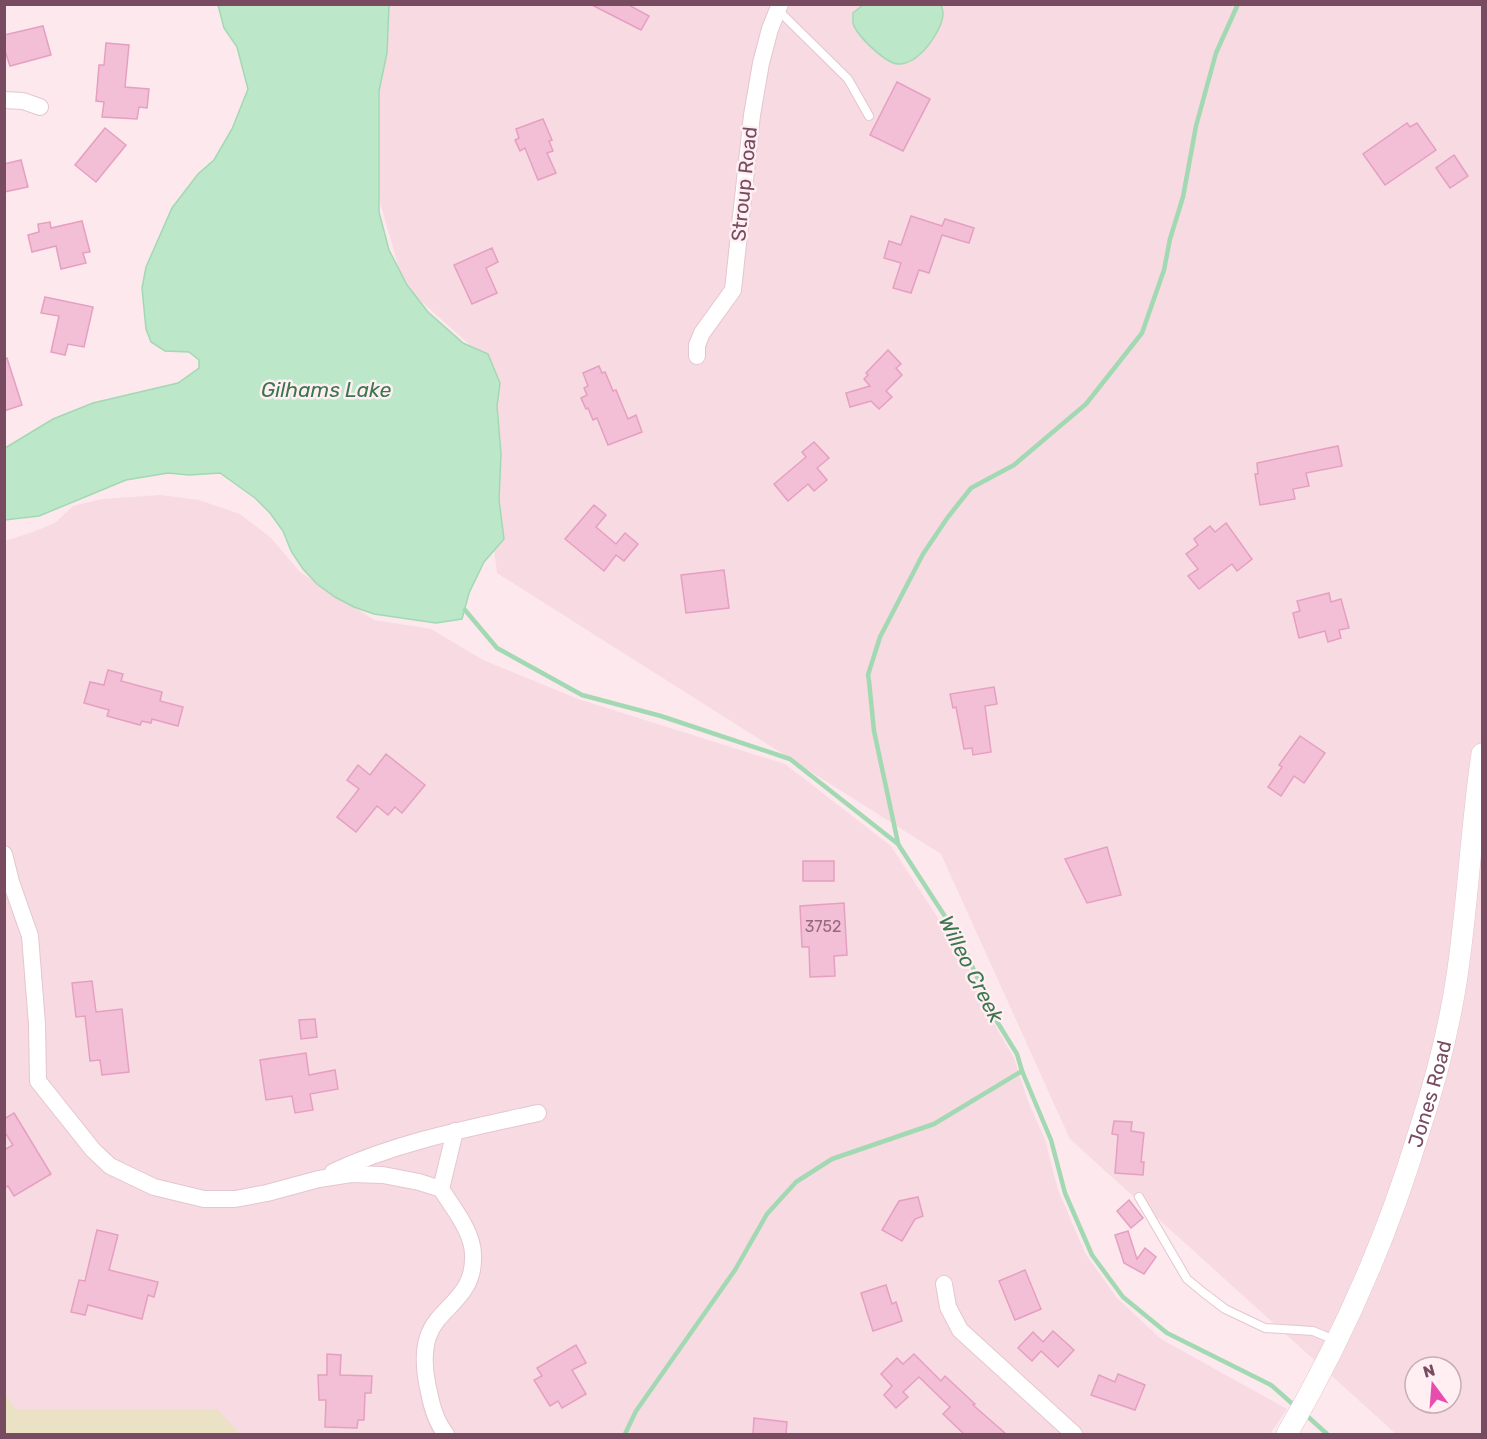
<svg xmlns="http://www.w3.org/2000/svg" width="1487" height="1439" viewBox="0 0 1487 1439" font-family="Rubik,sans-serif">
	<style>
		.residential { fill: #f7dae2; fill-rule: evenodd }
		.green { fill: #ebe2c6 }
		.water { fill: #bce7c9; stroke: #a2d9b3; stroke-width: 1.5 }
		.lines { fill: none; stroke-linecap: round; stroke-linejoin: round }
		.stream { stroke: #a2d9b3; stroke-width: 4.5 }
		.building { fill: #f3bfd7; stroke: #e69fc0; stroke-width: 1.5 }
		.service-casing { stroke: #e5c5d1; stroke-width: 10 }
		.minor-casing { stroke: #e5c5d1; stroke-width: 18 }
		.tertiary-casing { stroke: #e5c5d1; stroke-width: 22 }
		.service { stroke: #fff; stroke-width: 8 }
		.minor { stroke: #fff; stroke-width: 16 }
		.tertiary { stroke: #fff; stroke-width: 21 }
		.labels { text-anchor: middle; stroke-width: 5; stroke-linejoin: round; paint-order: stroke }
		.number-label { font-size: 16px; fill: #97687e }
		.street-label { font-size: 20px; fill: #784b61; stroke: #ffeff3 }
		.water-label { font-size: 21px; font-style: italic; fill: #3b764e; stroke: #ffeff3 }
	</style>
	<rect width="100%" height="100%" fill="#fde8ed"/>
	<g class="residential">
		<path d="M 376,5 L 1482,5 L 1482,1434 L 1396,1434 L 1070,1139 L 941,854 L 497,573 L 470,345 L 404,286 L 370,167 ZM 1415,1367 L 1451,1367 L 1451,1403 L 1415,1403 Z"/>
		<polygon points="160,495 199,500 240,514 271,538 300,572 374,620 431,629 483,660 578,699 785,764 891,846 962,955 994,1024 1014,1058 1028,1101 1045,1140 1058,1190 1085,1253 1116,1297 1161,1339 1287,1409 1270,1434 5,1434 5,541 33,532 55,523 73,506 102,499"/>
	</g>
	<polygon class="green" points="4,1392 15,1409 217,1409 240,1434 5,1434"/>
	<g class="water">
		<path d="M 941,4 C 942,8 943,11 943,14 C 942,32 918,65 898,64 C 885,63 856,35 853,23 C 853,20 853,17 853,13 L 863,5 Z"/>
		<polygon points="218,5 389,5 387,53 379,91 379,212 389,250 407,285 428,312 463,343 488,354 500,383 497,406 501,454 499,500 504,539 484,562 469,593 462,619 436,623 374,614 354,607 335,597 317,584 303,569 291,551 283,531 270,513 255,498 220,473 189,475 168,473 126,480 39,516 5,520 5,448 53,419 93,403 178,383 199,368 199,360 189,352 165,351 151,342 146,329 142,288 146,267 172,208 198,174 214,160 232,129 248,89 237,47 224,28"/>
	</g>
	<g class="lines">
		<g class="stream">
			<polyline points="465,610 497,648 582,695 661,716 790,759 898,844 961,941 996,1020 1017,1054 1022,1071 1051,1140 1065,1193 1092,1255 1123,1297 1167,1333 1271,1385 1296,1407"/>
			<polyline points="898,843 874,731 869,681 868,675 880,637 923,554 948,517 971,488 1014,465 1086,404 1142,333 1164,270 1170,239 1183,197 1196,126 1216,53 1238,4"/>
			<polyline points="1305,1414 1327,1434"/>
			<polyline points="625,1434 636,1411 735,1270 767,1214 796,1182 832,1159 934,1124 1022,1071"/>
		</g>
	</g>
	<g class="building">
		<polygon points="590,4 627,4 649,16 641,30"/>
		<polygon points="43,26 51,55 10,66 4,48 4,35"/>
		<polygon points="106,43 129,45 125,87 149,89 147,108 139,107 137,119 102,117 104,102 96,101 99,65 104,65"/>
		<polygon points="897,82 930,99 903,151 870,135"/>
		<polygon points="543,119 552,140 549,141 553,151 547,153 556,173 538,180 525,148 520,151 515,140 519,138 516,129"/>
		<polygon points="1407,123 1410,127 1417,123 1436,150 1385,185 1363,154"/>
		<polygon points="105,128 126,145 96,182 75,165"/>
		<polygon points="1454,155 1468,176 1450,188 1436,168"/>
		<polygon points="21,160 28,187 4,192 4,164"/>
		<polygon points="911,216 942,226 945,219 974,228 969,243 942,235 929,273 919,270 911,293 893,288 901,263 884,258 889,241 901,245"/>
		<polygon points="82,221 90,252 83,253 86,263 61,269 56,246 32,252 28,235 39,232 38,224 50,222 51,228"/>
		<polygon points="492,248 498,262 486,268 497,293 472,304 454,265"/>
		<polygon points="45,297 93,307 84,347 68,344 65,355 51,352 59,316 41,313"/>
		<polygon points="888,350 901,364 896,368 902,375 886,391 892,397 879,409 871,401 850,407 846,393 870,386 864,379 868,375 866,373"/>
		<polygon points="4,358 7,358 22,405 4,411"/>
		<polygon points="599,366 602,373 605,372 613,391 616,390 628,419 636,415 642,432 608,445 597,418 593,420 588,408 586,409 581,398 587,395 584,388 588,386 583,373"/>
		<polygon points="814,442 829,458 817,468 827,480 814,491 808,484 788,501 774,484 806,457 802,452"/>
		<polygon points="1338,446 1342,466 1306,473 1309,486 1293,489 1295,499 1260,505 1255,474 1258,474 1257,463"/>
		<polygon points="594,505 606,515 596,527 616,544 625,533 638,544 624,561 616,555 604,571 565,539"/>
		<polygon points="1226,523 1252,559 1237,571 1232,564 1199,589 1188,576 1198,569 1186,554 1198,545 1194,539 1210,526 1215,532"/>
		<polygon points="724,570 729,608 686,613 681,575"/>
		<polygon points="1329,593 1331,602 1341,599 1349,628 1339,630 1341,638 1328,642 1325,631 1299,638 1293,613 1300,611 1297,601"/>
		<polygon points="108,670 123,674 121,681 162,692 160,701 183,707 178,726 152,719 151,723 142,721 140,725 107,716 109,710 84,703 90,682 104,685"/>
		<polygon points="994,687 997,704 985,706 991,752 973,755 972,748 964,749 956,707 953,708 950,694"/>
		<polygon points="1300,736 1325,753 1304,783 1294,776 1281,796 1268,787 1282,767 1279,765"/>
		<polygon points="386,754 425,785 402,813 395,807 388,815 377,806 356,832 337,817 359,789 347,780 358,765 370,775"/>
		<polygon points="1107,847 1121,895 1087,903 1065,859"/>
		<rect x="803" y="861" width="31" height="20"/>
		<polygon points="844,903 847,955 834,956 835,976 810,977 809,947 802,947 800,906"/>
		<polygon points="92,981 96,1012 122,1009 129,1072 102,1075 100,1060 90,1061 85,1016 76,1017 72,983"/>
		<polygon points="315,1019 317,1037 301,1039 299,1020"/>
		<polygon points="306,1053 309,1075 335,1070 338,1089 310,1094 313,1110 295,1113 292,1096 266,1100 260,1060"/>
		<polygon points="14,1113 51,1174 14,1196 8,1186 4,1188 4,1150 13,1145 4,1131 4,1119"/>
		<polygon points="1114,1121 1132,1122 1131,1131 1144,1133 1141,1162 1144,1162 1143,1175 1115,1173 1118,1135 1112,1134"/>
		<polygon points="918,1197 923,1216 915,1219 902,1241 882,1230 899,1201"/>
		<polygon points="1129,1200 1143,1218 1131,1228 1117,1211"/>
		<polygon points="97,1230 118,1235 109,1270 158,1282 154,1297 148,1295 142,1319 88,1305 85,1315 71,1312 79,1280 85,1281"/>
		<polygon points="1128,1231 1137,1259 1145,1248 1156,1257 1144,1274 1124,1263 1115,1235"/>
		<polygon points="1025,1270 1041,1309 1015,1320 999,1281"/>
		<polygon points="886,1285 892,1304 896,1302 902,1321 873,1331 861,1293"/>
		<polygon points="1053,1331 1074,1350 1058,1367 1041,1351 1032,1361 1018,1348 1033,1332 1043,1342"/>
		<polygon points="576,1345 586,1363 572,1370 586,1394 562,1408 558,1401 550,1406 534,1380 542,1376 537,1368"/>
		<polygon points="327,1354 341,1355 340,1375 372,1376 371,1393 365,1393 364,1420 358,1420 357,1428 325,1427 326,1400 319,1400 318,1375 327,1375"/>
		<polygon points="914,1354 941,1381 945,1376 975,1404 973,1405 1006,1434 964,1434 943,1414 950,1407 919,1377 903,1392 908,1397 896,1408 884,1395 892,1386 881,1374 897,1358 903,1364"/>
		<polygon points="1118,1374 1145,1385 1135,1410 1091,1395 1099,1375 1115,1382"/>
		<polygon points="754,1418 787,1422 786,1434 753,1434"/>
	</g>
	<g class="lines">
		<defs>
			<g id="service">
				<polyline points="778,10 848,79 869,116"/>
				<polyline points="1139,1197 1187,1279 1204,1293 1225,1309 1265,1328 1313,1331 1337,1341"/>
			</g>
			<g id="minor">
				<polyline points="4,100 23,101 40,107"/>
				<polyline points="697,356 697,345 702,333 733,290 752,115 761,63 770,29 780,4"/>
				<path d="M 4,854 L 11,882 L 30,936 L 37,1024 L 38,1081 L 93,1150 L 110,1166 L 154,1187 L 204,1199 L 235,1199 L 267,1193 L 319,1179 L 351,1174 L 383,1175 L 419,1182 L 441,1189 C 453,1208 473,1232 473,1255 C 475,1299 438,1306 428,1337 C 422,1355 425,1375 429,1392 C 432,1408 436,1422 446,1434"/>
				<path d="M 333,1172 C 397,1142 470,1128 538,1113"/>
				<polyline points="441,1189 455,1131"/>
				<polyline points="944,1284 948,1307 960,1330 1074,1434"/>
			</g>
			<g id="tertiary">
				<path id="s1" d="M 1287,1434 C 1342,1339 1386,1240 1418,1135 C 1435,1083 1449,1030 1457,976 C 1468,902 1471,828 1482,754"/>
			</g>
		</defs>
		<use href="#service" class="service-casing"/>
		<use href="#minor" class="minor-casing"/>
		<use href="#tertiary" class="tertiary-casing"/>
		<use href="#service" class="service"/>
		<use href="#minor" class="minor"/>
		<use href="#tertiary" class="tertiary"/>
	</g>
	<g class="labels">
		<g class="number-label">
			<text x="823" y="932">3752</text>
		</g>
		<g class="street-label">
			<text transform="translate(744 184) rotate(-84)" y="7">Stroup Road</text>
			<text dy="7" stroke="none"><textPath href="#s1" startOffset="370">Jones Road</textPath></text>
		</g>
		<g class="water-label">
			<text x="326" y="397">Gilhams Lake</text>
			<text transform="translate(971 969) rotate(63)" y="7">Willeo Creek</text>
		</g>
	</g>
	<rect width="1487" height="1439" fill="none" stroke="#784b61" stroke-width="12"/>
	<g transform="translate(1433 1385) rotate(344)"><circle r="28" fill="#ffeff3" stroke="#c9adb9" stroke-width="1.5"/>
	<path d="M0-4.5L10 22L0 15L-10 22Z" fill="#e84cae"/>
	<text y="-9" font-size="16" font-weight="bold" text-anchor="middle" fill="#784b61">N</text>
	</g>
</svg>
